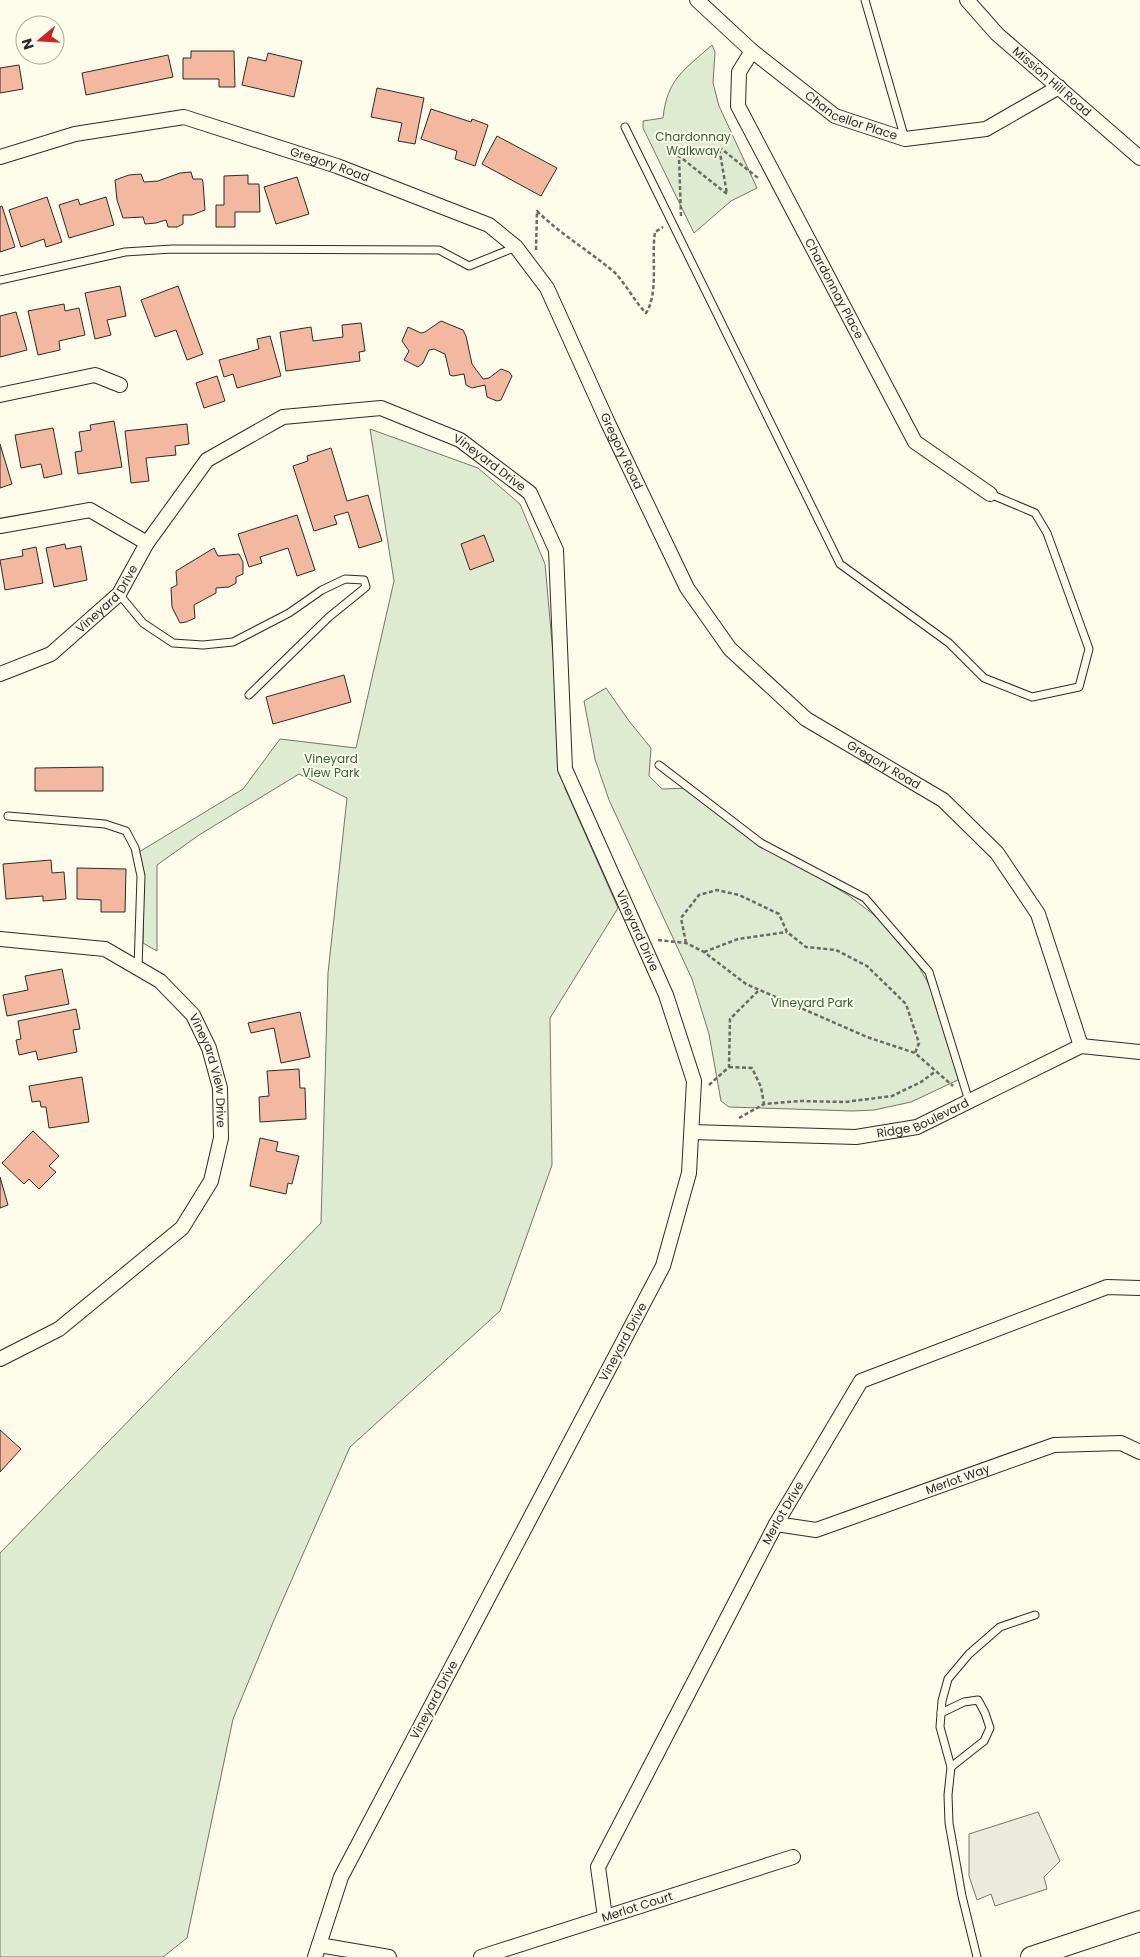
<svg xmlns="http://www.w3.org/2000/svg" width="1140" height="1957" viewBox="0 0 1140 1957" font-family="Poppins,sans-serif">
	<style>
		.green { fill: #deebd1; stroke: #74746e }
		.parking { fill: #eceadb; stroke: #74746e }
		.building { fill: #f2b8a0; stroke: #2b2b2b }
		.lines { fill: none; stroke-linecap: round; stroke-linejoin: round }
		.lane-casing { stroke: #2b2b2b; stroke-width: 9 }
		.street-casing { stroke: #2b2b2b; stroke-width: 16 }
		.secondary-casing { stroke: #2b2b2b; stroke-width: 22 }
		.path { stroke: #6a6964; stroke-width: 2.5; stroke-dasharray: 4 2.5; stroke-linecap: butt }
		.lane { stroke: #fdfbea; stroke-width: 7 }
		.street { stroke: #fdfbea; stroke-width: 14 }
		.secondary { stroke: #fdfbea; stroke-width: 20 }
		.labels { text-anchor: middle; stroke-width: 4; stroke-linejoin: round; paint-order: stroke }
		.street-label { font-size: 12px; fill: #2b2b2b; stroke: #fdfbea }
		.park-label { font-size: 12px; fill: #34623c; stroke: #fdfbea }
	</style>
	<rect width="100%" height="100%" fill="#fdfbea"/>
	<g class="green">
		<path d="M 712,45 L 715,52 L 713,83 L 719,106 L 757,188 L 731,201 L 694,233 L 643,128 L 643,121 L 663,118 C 667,79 684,70 712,45 Z"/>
		<polygon points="370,429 478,468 520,504 545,564 565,788 618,908 550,1018 552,1165 500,1311 350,1447 274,1620 233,1719 187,1938 163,1957 0,1957 0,1553 321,1223 328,973 347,798 299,774 199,835 157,865 157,951 143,943 144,876 139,852 243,789 280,739 356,748 394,581"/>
		<polygon points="606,688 629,721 651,748 649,776 662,789 690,788 768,847 848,895 886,924 915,960 927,981 936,1000 962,1078 911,1102 874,1110 853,1111 729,1107 721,1101 709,1034 692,979 609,800 595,759 584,701"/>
	</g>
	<polygon class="parking" points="1038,1812 1060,1861 1044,1877 1047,1889 995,1906 991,1894 977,1900 969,1876 969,1834"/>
	<g class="building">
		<polygon points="191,51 234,51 235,87 219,87 219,79 183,79 183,58 191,58"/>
		<polygon points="268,53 302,61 294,97 242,85 248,57 266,61"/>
		<polygon points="168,55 173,77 86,95 82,73"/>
		<polygon points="19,65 23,89 0,93 0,68"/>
		<polygon points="377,88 424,98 415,144 398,141 402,123 371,117"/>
		<polygon points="431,109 471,122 472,119 488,125 475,166 455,159 457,151 421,139"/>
		<polygon points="497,136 557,168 541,196 482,164"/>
		<polygon points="191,172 193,179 202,179 203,182 205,210 192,215 183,215 183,224 177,227 168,227 166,220 156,223 145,224 143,217 123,218 117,200 115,180 129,175 141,174 144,182 158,181 180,173"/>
		<polygon points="248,175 248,184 259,184 260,212 235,212 235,227 216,227 216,205 224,205 224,176"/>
		<polygon points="297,177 309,214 276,224 264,187"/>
		<polygon points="47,197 62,242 46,247 44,239 21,247 9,210"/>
		<polygon points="106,197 114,225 69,238 59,205 78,199 80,205"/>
		<polygon points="2,206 15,247 0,252 0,207"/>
		<polygon points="120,286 126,316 107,320 111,335 95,339 85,293"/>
		<polygon points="178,286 203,354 187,360 176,330 155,337 141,300"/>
		<polygon points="64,304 65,311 79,308 85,335 59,341 60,350 38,355 28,311"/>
		<polygon points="16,312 27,350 0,357 0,316"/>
		<polygon points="441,321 463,330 466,336 472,364 483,379 489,378 501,369 509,372 512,376 501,400 497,401 487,397 485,385 472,388 466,385 464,374 453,376 450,375 445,354 434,349 429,350 423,363 418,367 404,360 409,351 402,341 408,327 421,333 425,332"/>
		<polygon points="361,323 365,351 359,352 360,361 286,371 280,332 311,327 313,341 343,337 342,325"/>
		<polygon points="270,336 281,376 237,388 233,374 224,377 219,360 259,349 257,339"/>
		<polygon points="217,376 225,401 204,408 196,383"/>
		<polygon points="114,421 122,467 78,474 75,452 82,451 79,432 91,430 90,425"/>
		<polygon points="187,424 189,444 175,446 176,455 146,458 149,481 131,483 125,431"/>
		<polygon points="53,428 62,474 44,478 41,464 21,468 15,435"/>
		<polygon points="0,444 12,484 0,488"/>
		<polygon points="331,448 347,501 368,495 382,541 359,548 348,512 334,516 337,524 314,531 293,466 308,461 307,456"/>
		<polygon points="297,515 315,570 297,576 288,548 260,557 262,563 249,567 238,534"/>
		<polygon points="484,535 494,561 470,570 461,544"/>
		<polygon points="65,544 66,549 81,546 87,580 54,587 46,548"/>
		<polygon points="36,547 43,583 5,590 0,560 23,556 22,550"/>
		<polygon points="214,548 218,556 239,554 243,562 243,574 236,577 236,583 229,587 216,588 216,593 194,605 195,618 186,622 180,623 172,607 171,588 177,585 176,571"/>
		<polygon points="344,675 351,702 273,724 266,697"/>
		<polygon points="103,767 103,791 35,791 35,768"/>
		<polygon points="51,860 52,873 64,872 66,899 43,901 43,896 6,899 3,864"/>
		<polygon points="77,868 126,869 125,912 101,912 101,900 77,899"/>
		<polygon points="62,969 69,1004 7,1016 3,995 28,990 25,976"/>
		<polygon points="76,1009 80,1029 73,1030 77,1052 38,1060 36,1051 19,1055 16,1040 21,1039 18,1021"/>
		<polygon points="300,1012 310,1057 281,1063 274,1028 251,1033 248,1023"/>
		<polygon points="299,1069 300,1088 305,1088 306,1119 260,1122 259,1097 269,1096 267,1071"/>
		<polygon points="82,1077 89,1122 49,1128 46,1107 41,1107 40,1101 32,1102 29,1086"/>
		<polygon points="33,1131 59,1156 49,1166 56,1172 39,1189 29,1179 24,1184 2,1163"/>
		<polygon points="260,1138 278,1142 276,1151 299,1156 292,1184 288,1183 286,1194 250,1186"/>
		<polygon points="0,1177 8,1205 0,1208"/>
		<polygon points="0,1430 21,1449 0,1472"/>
	</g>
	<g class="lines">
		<defs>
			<g id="lane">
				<polyline points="865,0 905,139"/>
				<polyline points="625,127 840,564 949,643 984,678 1032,697 1079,687 1089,649 1047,533 1035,513 990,494"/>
				<polyline points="0,280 125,252 172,249 439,250 469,266 516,247"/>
				<polyline points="119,594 143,623 173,643 203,645 233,642 289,613 322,590 345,579 364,580 366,587 329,617 249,695"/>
				<polyline points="659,765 761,843 865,898 929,972 969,1101"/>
				<polyline points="8,816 105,824 126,831 135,848 141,876 138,968"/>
				<polyline points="941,1713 964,1702 978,1700 985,1713 990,1728 984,1741 951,1767"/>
				<polyline points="977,1957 962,1896 949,1823 948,1795 951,1767 940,1727 942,1701 948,1679 969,1654 1000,1627 1035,1615"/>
			</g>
			<g id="street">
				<path id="s1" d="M 697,0 L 752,51 L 835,116 L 905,139 L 986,129 L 1059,87"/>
				<path id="s2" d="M 967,0 L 997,34 L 1140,158"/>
				<path id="s3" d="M 752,51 L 739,72 L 738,106 L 915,442 L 990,494"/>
				<path id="s4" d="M 0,157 L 75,134 L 184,117 L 337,166 L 489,225 L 516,247 L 547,288 L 608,423 L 687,588 L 730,649 L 806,719 L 943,800 L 997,853 L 1038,914 L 1081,1046"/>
				<polyline points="0,395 95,375 120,385"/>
				<polyline points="0,526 90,510 147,543"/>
				<path id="s5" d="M 0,674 L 51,654 L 119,594 L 147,543 L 207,460 L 283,417 L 381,408 L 460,440 L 530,493 L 556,550 L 565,769 L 666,995 L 694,1081 L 689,1173 L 663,1266 L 341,1877 L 315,1957"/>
				<path id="s6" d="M 0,939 L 105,949 L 160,981 L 193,1015 L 209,1048 L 220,1088 L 221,1138 L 211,1181 L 182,1228 L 59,1329 L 0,1359"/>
				<path id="s7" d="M 692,1132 L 856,1137 L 917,1127 L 1081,1046 L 1140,1052"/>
				<path id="s8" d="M 776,1524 L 816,1530 L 1054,1445 L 1121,1443 L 1140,1452"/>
				<path id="s9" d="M 605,1917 L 598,1867 L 776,1524 L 861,1381 L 1107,1287 L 1140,1288"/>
				<polyline points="319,1945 389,1957"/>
				<path id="s10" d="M 481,1957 L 793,1857"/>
			</g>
			<polyline id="secondary" points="1031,1957 1140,1921"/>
		</defs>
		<use href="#lane" class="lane-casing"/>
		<use href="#street" class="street-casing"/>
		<use href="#secondary" class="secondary-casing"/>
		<g class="path">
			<polyline points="681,216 679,156 727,194 719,147 758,178"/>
			<path d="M 536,250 L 537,211 C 560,234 588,250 613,271 C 625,282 634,301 646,313 C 659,293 651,257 655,232 L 663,227"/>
			<polyline points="658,940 686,943 704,952 746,984 867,1037 915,1053 953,1086"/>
			<polyline points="686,943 681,918 699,895 717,890 739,895 779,914 787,932 806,947 836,950 867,966 906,1004 919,1043 915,1053"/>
			<polyline points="704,952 738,939 787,932"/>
			<polyline points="729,1067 752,1068 761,1087 764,1104 800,1101 845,1102 892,1096 921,1082 936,1071"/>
			<polyline points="709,1085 729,1067 730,1019 759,990"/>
			<polyline points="739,1118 764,1104"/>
		</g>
		<use href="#lane" class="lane"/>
		<use href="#street" class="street"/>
		<use href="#secondary" class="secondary"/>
	</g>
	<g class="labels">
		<g class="street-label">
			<text dy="4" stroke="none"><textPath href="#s2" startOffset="118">Mission Hill Road</textPath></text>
			<text dy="4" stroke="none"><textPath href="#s1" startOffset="195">Chancellor Place</textPath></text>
			<text dy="4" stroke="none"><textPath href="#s4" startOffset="342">Gregory Road</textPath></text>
			<text dy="4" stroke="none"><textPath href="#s3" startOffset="265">Chardonnay Place</textPath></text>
			<text dy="4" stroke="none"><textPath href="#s4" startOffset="778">Gregory Road</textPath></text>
			<text dy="4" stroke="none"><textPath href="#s5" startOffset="614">Vineyard Drive</textPath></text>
			<text dy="4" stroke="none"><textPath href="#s5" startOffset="134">Vineyard Drive</textPath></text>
			<text dy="4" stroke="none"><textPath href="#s4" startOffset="1198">Gregory Road</textPath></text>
			<text dy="4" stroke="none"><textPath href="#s5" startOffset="1124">Vineyard Drive</textPath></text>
			<text dy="4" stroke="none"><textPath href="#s6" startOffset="275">Vineyard View Drive</textPath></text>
			<text dy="4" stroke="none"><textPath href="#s7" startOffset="234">Ridge Boulevard</textPath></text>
			<text transform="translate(623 1342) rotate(-62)" y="4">Vineyard Drive</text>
			<text dy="4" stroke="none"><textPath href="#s8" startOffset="191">Merlot Way</textPath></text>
			<text dy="4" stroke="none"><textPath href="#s9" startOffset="450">Merlot Drive</textPath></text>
			<text transform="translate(434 1700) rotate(-62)" y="4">Vineyard Drive</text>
			<text dy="4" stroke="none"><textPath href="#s10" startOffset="164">Merlot Court</textPath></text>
		</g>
		<g class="park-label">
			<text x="693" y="141">Chardonnay<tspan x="693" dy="14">Walkway</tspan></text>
			<text x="331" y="763">Vineyard<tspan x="331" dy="14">View Park</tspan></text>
			<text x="812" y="1007">Vineyard Park</text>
		</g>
	</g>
	<g transform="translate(40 40) rotate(252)"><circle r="24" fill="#fdfbea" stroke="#a9a89e"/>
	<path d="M0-4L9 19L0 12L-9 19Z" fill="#c62828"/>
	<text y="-8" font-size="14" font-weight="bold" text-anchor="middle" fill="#2b2b2b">N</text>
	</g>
</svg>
